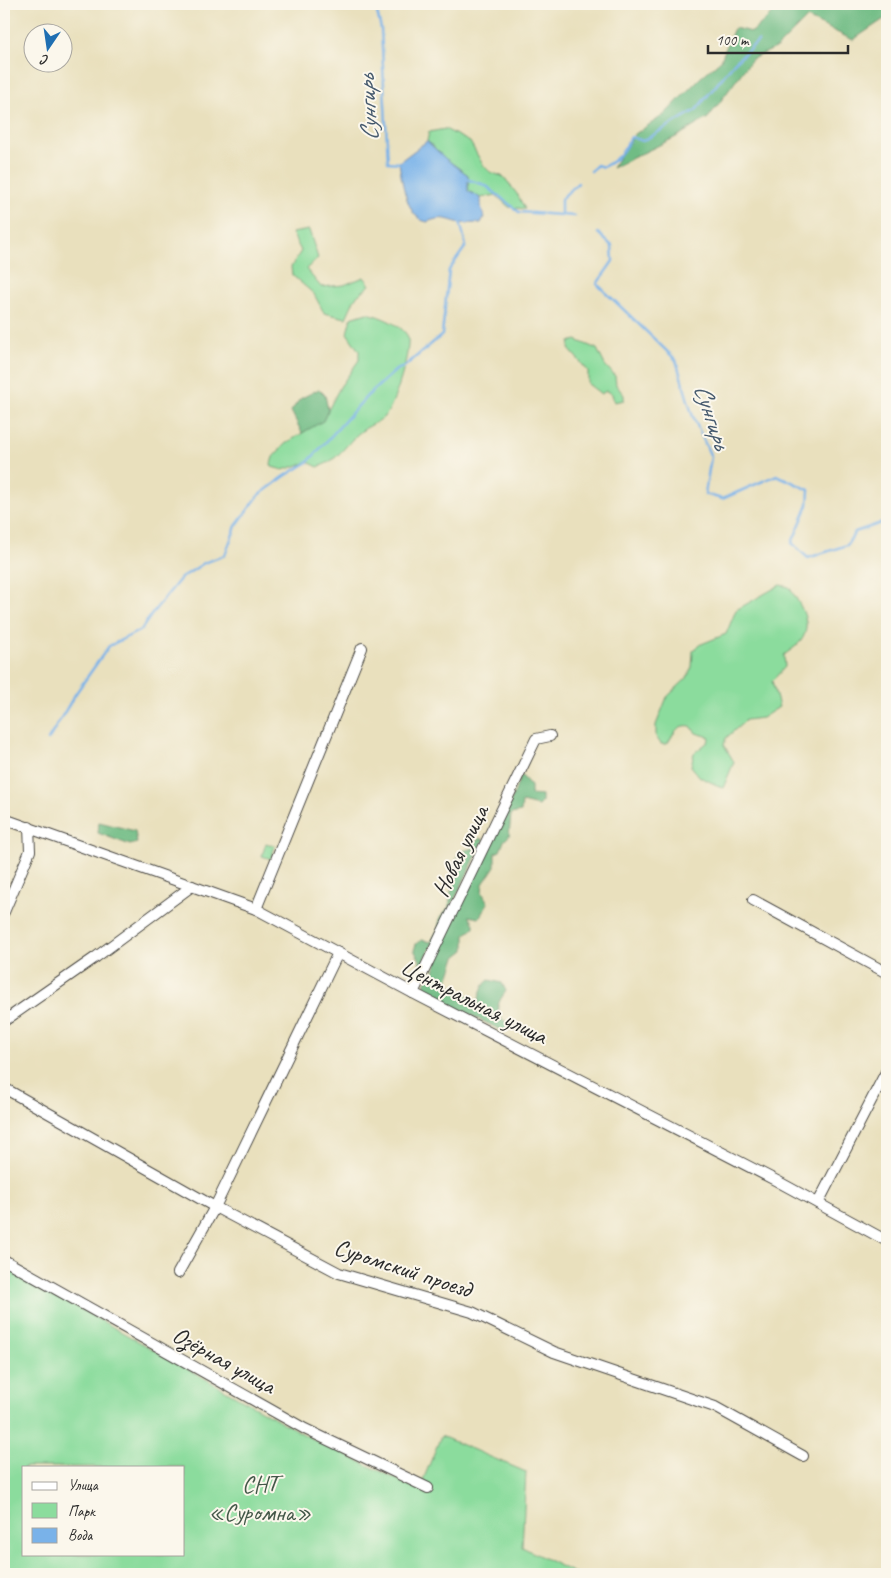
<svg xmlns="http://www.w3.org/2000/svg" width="891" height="1578" viewBox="0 0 891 1578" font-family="Caveat,sans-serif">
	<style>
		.green { fill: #8bdc9d; stroke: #5b8464; fill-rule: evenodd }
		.forest { fill: #70bc84; stroke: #4e7458 }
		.water { fill: #79b2e9; stroke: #526e8a }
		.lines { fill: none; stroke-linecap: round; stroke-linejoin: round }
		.stream { stroke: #79b2e9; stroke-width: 2.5 }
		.minor-casing { stroke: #484641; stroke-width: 12 }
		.minor { stroke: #fff; stroke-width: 10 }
		.labels { text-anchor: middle; stroke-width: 4; stroke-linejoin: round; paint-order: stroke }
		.street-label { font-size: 24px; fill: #2b2b2b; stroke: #fbf7ec }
		.park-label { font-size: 24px; fill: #435748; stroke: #fbf7ec }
		.water-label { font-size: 25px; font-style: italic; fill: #465a6e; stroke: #fbf7ec }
	</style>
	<rect width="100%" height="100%" fill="#fbf7ec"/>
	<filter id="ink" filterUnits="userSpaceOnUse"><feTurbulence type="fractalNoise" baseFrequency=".02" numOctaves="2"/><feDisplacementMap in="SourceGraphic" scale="10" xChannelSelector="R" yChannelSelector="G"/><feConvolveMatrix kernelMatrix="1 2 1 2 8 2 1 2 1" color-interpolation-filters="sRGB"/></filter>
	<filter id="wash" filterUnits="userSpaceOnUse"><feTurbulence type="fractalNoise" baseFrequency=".0096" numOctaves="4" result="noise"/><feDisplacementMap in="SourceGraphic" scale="20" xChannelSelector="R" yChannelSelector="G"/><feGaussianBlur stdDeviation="1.12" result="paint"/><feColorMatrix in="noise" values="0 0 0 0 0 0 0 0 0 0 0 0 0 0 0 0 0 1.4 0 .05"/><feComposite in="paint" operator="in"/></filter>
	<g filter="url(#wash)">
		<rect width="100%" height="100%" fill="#e9e0bd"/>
		<g class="green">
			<polygon points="445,129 470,142 483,165 490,172 504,177 517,194 525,209 509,207 496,195 481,198 468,191 468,175 446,159 427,141 429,132"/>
			<polygon points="309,230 318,258 306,269 321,287 344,285 364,277 370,285 355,298 346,318 324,313 314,294 292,275 291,267 301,251 292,233"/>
			<path d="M 367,313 C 379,316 400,324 407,335 C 413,346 394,407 385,416 C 378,423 367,426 359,433 C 349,441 341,455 329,462 C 326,464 322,465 318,467 L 308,462 L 283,470 L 272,467 L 271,464 L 273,457 L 285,444 L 323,420 L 340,387 L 359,360 L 359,351 L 347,333 L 351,318 Z"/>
			<polygon points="576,340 597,349 605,365 615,376 616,385 624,395 624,400 614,402 612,394 606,391 601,394 588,384 588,371 569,349 570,342"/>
			<path d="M 780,585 L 789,587 C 799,603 815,624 800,642 C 796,647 789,651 784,655 L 785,667 L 772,681 L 779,707 L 762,718 L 746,720 L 726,738 L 724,745 L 734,762 L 723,788 L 700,777 L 691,766 L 694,753 L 708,742 L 710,737 L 696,733 L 691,726 C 676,724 675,733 667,744 L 661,744 L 656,737 L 656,725 L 667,697 L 687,678 L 692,667 L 693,651 L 699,645 L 726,634 L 736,610 Z"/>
			<polygon points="266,843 275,846 271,859 262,856"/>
			<path d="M 4,1266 L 307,1436 L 419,1490 L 441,1436 L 526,1472 L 522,1547 L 576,1574 L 4,1574 ZM 24,1467 L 184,1467 L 184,1554 L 24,1554 Z"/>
		</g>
		<g class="forest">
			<polygon points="776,4 887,4 887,17 853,40 807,18 778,47 752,59 708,118 676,137 612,168 635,134 664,115 700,78 721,60 734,28 752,32 777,9"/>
			<polygon points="319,389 325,395 328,410 323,421 302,433 291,411 300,399"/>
			<path d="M 521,775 L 531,786 L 531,795 L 542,796 L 542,802 L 538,806 L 522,802 L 521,812 L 511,814 L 509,836 L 504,841 L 500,851 L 495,853 L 495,866 L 483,884 L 482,892 L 488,903 L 479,918 L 469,916 L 474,924 L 474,928 L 465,935 L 465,950 L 456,957 L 447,983 L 469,996 L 474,1005 L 478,1004 C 480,994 481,986 489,980 L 502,983 L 506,991 C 497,1004 496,1005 502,1020 L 514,1024 L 517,1028 L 503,1031 L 431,996 L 424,984 L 434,971 L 446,936 L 512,799 Z"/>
			<polygon points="99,822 135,831 137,843 130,845 98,833"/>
			<polygon points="482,838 484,840 419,971 420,960 414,950 416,944 422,940 431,942 438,929 440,918 449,907 451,891 455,885 456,878 454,869 459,852 474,848 477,840"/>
		</g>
		<path class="water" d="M 427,141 L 446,159 L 468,175 L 468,191 L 481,198 L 481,207 L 484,217 L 481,223 C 474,223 466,224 460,223 C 445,219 442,216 427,222 C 425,221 422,221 420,219 C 406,211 401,177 399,162 Z"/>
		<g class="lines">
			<g class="stream">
				<polyline points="375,4 381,29 388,162 402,163"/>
				<path d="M 591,171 L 597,165 L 603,167 C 619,159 623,152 631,137 L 643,141 L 696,110 L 734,63 L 758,41"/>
				<polyline points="466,179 485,185 519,212 575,216"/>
				<polyline points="561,215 561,199 578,183"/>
				<polyline points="598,233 612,246 613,261 597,284 676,360 692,414 711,457 705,494 722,499 777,475 809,490 808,505 792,543 808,558 847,545 855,532 887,521"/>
				<polyline points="48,740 76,693 109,646 141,630 154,611 181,578 204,563 225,555 236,526 259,495 285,476 308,462 367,396 396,370 405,366 442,335 449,270 466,246 460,221"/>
			</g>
		</g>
	</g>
	<g filter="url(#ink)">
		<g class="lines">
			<defs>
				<g id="minor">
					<polyline points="4,819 256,909 413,993 777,1181 887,1241"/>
					<polyline points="753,900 887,973"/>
					<polyline points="256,909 362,648"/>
					<polyline points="4,912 30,851 29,827"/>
					<polyline points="413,993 536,739 550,736"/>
					<polyline points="4,1021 96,957 192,886"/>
					<polyline points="4,1088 215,1207 339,1273 472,1312 554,1352 715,1407 803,1456"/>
					<polyline points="818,1203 887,1070"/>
					<polyline points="4,1260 305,1429 428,1488"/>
					<polyline points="178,1273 215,1207 338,953"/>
				</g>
			</defs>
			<use href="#minor" class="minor-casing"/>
			<use href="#minor" class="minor"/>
		</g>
	</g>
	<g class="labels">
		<g class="street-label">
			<text transform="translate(460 851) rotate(-64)" y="8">Новая улица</text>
			<text transform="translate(474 1001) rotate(27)" y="8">Центральная улица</text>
			<text transform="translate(403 1268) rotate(18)" y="8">Суромский проезд</text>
			<text transform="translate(224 1360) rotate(29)" y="8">Озёрная улица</text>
		</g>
		<g class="park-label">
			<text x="260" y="1492">СНТ<tspan x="260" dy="28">«Суромна»</tspan></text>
		</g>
		<g class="water-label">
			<text transform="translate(367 108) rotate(-93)" y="9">Сунгирь</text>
			<text transform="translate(713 416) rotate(72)" y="9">Сунгирь</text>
		</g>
	</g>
	<rect width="891" height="1578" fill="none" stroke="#fbf7ec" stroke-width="20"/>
	<rect x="22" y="1466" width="162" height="90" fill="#fbf7ec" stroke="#a8a59f"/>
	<rect x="32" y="1482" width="25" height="8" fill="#ffffff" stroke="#a8a59f"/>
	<text x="68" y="1490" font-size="15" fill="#2b2b2b">Улица</text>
	<rect x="32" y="1503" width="25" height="15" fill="#8bdc9d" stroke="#a8a59f"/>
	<text x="68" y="1516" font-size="15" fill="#2b2b2b">Парк</text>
	<rect x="32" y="1528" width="25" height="15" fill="#79b2e9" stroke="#a8a59f"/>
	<text x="68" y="1540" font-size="15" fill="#2b2b2b">Вода</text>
	<g transform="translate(48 48) rotate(193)"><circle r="24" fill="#fbf7ec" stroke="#a8a59f"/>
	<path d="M0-4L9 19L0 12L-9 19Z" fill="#1f6fb2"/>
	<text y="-8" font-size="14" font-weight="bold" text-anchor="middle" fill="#2b2b2b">С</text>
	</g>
	<path d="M708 45v8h140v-8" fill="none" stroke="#2b2b2b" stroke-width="2.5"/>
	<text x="716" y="45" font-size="15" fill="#2b2b2b" stroke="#fbf7ec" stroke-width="4" paint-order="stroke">100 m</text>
</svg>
